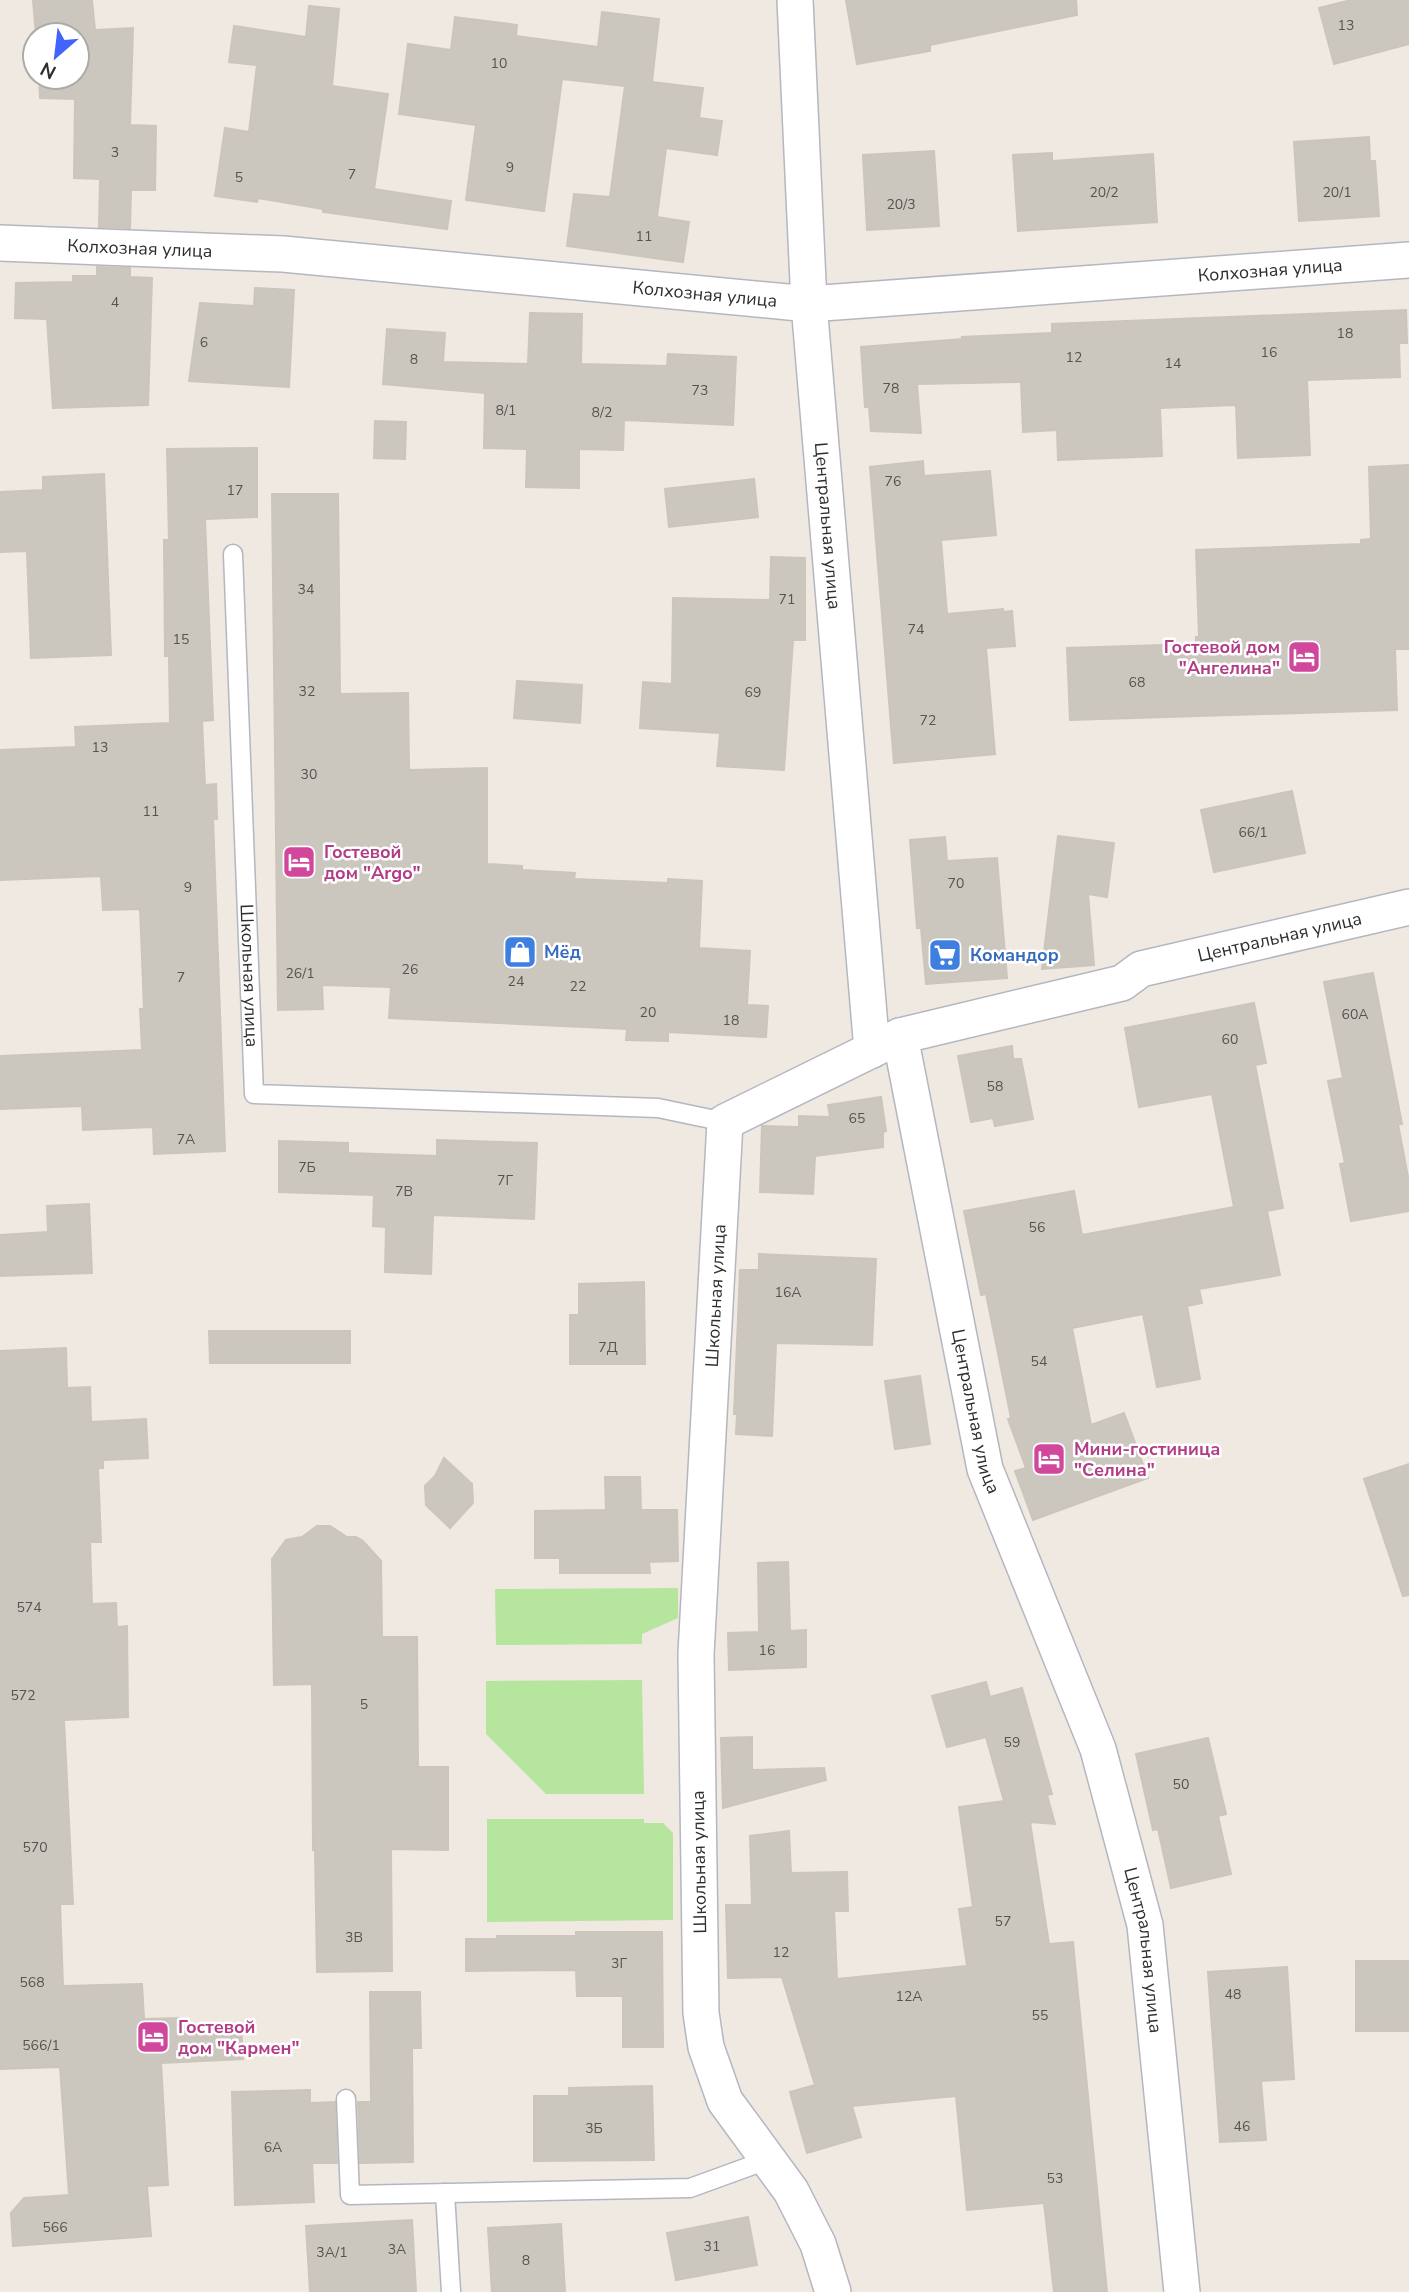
<svg xmlns="http://www.w3.org/2000/svg" width="1409" height="2292" viewBox="0 0 1409 2292" font-family="'Nunito Sans',sans-serif">
	<style>
		.green { fill: #b6e59e }
		.building { fill: #cbc7bf; stroke: #cbc5ba; stroke-width: 2 }
		.lines { fill: none; stroke-linecap: round; stroke-linejoin: round }
		.lane-casing { stroke: #b4b7c1; stroke-width: 21 }
		.street-casing { stroke: #b4b7c1; stroke-width: 38 }
		.lane { stroke: #fff; stroke-width: 18 }
		.street { stroke: #fff; stroke-width: 35 }
		.labels { text-anchor: middle; stroke-width: 5; stroke-linejoin: round; paint-order: stroke }
		.number-label { font-size: 14px; fill: #555452 }
		.street-label { font-size: 18px; fill: #2e2e2e; stroke: #fff }
		.hotel-label { font-size: 18px; font-weight: bold; fill: #b23c85; stroke: #fff; text-anchor: start }
		.shop-label { font-size: 18px; font-weight: bold; fill: #366cbe; stroke: #fff; text-anchor: start }
	</style>
	<rect width="100%" height="100%" fill="#efe9e1"/>
	<g class="green">
		<polygon points="678,1588 678,1618 642,1634 642,1644 496,1645 495,1589"/>
		<polygon points="642,1680 644,1794 546,1794 486,1734 486,1681"/>
		<polygon points="487,1819 644,1819 644,1823 663,1823 673,1833 673,1920 487,1922"/>
	</g>
	<g class="building">
		<polygon points="33,0 92,0 95,30 133,28 130,125 156,126 155,190 131,190 130,228 99,227 100,179 74,178 75,99 40,98 39,77 77,77 77,35 36,35"/>
		<polygon points="846,0 1076,0 1077,15 930,45 930,51 857,64"/>
		<polygon points="1351,0 1409,0 1409,44 1334,64 1319,8"/>
		<polygon points="309,6 339,9 332,86 388,94 374,189 451,201 447,229 323,212 323,209 258,198 257,202 215,196 225,128 249,132 257,65 229,62 234,26 306,37"/>
		<polygon points="602,12 659,19 652,82 703,88 699,118 722,121 717,155 666,148 657,217 689,222 683,262 567,246 574,194 610,197 625,86 562,79 544,211 466,200 476,125 399,114 408,44 451,50 455,17 517,25 516,36 598,47"/>
		<polygon points="1369,137 1370,161 1375,161 1379,216 1299,221 1294,142"/>
		<polygon points="934,151 939,226 867,230 863,155"/>
		<polygon points="1052,153 1052,161 1153,154 1157,222 1018,231 1013,155"/>
		<polygon points="97,267 130,268 130,277 152,278 148,405 53,408 47,319 15,318 16,283 73,282 73,276 97,276"/>
		<polygon points="255,288 294,290 289,387 189,381 200,303 254,306"/>
		<polygon points="1406,310 1407,343 1399,343 1400,377 1307,380 1310,455 1238,458 1236,405 1160,408 1162,456 1058,460 1057,430 1023,432 1021,382 917,384 921,433 871,431 869,407 865,407 861,347 963,339 962,337 1052,333 1052,324"/>
		<polygon points="530,313 582,314 581,364 667,366 668,354 736,357 733,425 624,420 623,450 579,449 579,488 526,487 527,449 484,448 485,393 383,384 387,329 445,333 443,362 528,364"/>
		<polygon points="375,421 406,422 405,459 374,458"/>
		<polygon points="257,448 257,517 205,519 213,720 202,721 205,785 216,784 217,819 213,819 225,1151 154,1154 153,1127 83,1130 82,1106 0,1109 0,1056 142,1050 140,1009 144,1009 140,909 103,910 101,876 0,880 0,750 76,747 75,727 170,723 169,656 165,656 164,540 169,540 167,449"/>
		<polygon points="923,461 924,476 990,471 996,535 941,540 947,614 1003,609 1003,612 1012,611 1015,646 986,648 995,754 894,763 870,467"/>
		<polygon points="1409,465 1409,649 1395,649 1397,710 1070,720 1067,648 1196,644 1196,637 1199,637 1196,550 1361,544 1361,540 1371,539 1369,467"/>
		<polygon points="104,474 111,655 31,658 27,551 0,552 0,492 43,490 43,477"/>
		<polygon points="754,479 758,517 669,527 665,489"/>
		<polygon points="272,494 338,494 340,694 408,693 409,770 487,768 487,864 522,866 522,870 575,873 574,879 668,883 668,879 702,881 699,948 750,951 747,1005 768,1006 766,1037 668,1032 668,1041 626,1040 627,1029 389,1018 391,987 322,985 323,1009 278,1010"/>
		<polygon points="771,557 805,558 805,640 793,640 784,770 717,766 720,733 640,728 643,682 672,684 673,598 770,600"/>
		<polygon points="517,681 582,685 580,723 514,718"/>
		<polygon points="1292,791 1305,853 1214,872 1201,810"/>
		<polygon points="1058,836 1114,843 1107,897 1088,894 1094,965 1042,969"/>
		<polygon points="945,837 947,861 997,858 1007,978 926,984 921,928 917,928 910,840"/>
		<polygon points="1373,973 1402,1124 1398,1124 1409,1182 1409,1211 1351,1221 1340,1164 1345,1163 1328,1081 1343,1078 1324,982"/>
		<polygon points="1254,1003 1266,1063 1255,1065 1283,1208 1267,1211 1280,1275 1199,1289 1202,1303 1187,1306 1200,1379 1157,1387 1143,1314 1072,1328 1091,1425 1124,1413 1148,1478 1033,1520 1015,1471 1026,1468 1008,1419 1011,1418 986,1294 981,1295 964,1211 1074,1191 1082,1235 1234,1207 1212,1094 1139,1107 1125,1028"/>
		<polygon points="1012,1046 1013,1059 1021,1059 1033,1119 995,1126 993,1118 971,1122 958,1056"/>
		<polygon points="881,1097 886,1131 883,1132 883,1147 815,1156 813,1194 760,1192 762,1126 799,1127 799,1116 830,1117 828,1105"/>
		<polygon points="437,1140 537,1143 534,1219 433,1215 431,1274 385,1272 386,1227 373,1226 374,1195 279,1192 279,1141 348,1143 348,1153 437,1156"/>
		<polygon points="89,1204 92,1273 0,1276 0,1235 48,1232 47,1206"/>
		<polygon points="759,1254 876,1259 872,1345 776,1343 772,1436 736,1434 737,1414 734,1414 740,1270 759,1270"/>
		<polygon points="644,1282 645,1364 570,1364 570,1315 579,1315 579,1284"/>
		<polygon points="209,1331 350,1331 350,1363 210,1363"/>
		<polygon points="66,1348 67,1388 90,1387 91,1422 146,1419 148,1458 103,1460 103,1468 98,1468 101,1542 90,1542 92,1604 116,1603 117,1627 127,1626 128,1717 64,1720 73,1904 60,1904 63,1986 142,1984 144,2019 180,2018 180,2027 241,2024 243,2059 161,2063 168,2185 147,2186 151,2236 13,2246 11,2213 24,2198 69,2195 60,2067 0,2069 0,1351"/>
		<polygon points="920,1376 930,1444 895,1449 885,1381"/>
		<polygon points="444,1458 472,1484 473,1503 450,1528 426,1505 425,1486 435,1476"/>
		<polygon points="1409,1464 1409,1595 1403,1596 1364,1479"/>
		<polygon points="605,1477 640,1477 641,1510 677,1510 678,1561 649,1562 650,1573 560,1573 560,1558 535,1558 535,1511 606,1510"/>
		<polygon points="317,1526 330,1526 347,1537 356,1537 363,1541 381,1561 382,1637 417,1637 418,1767 448,1767 448,1850 391,1849 392,1971 317,1972 315,1850 313,1850 312,1684 274,1685 272,1559 286,1540 302,1537"/>
		<polygon points="788,1562 790,1631 806,1630 806,1667 729,1670 728,1633 759,1632 758,1563"/>
		<polygon points="986,1682 990,1697 1022,1688 1052,1794 1047,1795 1055,1824 1030,1822 1049,1944 1073,1942 1107,2292 1054,2292 1044,2203 967,2210 956,2096 852,2106 861,2137 807,2153 790,2092 815,2085 782,1977 728,1978 726,1905 752,1905 750,1836 789,1831 791,1873 847,1872 848,1911 834,1911 837,1979 967,1966 959,1909 973,1907 959,1807 1004,1801 986,1737 947,1747 932,1696"/>
		<polygon points="752,1737 752,1770 824,1768 826,1780 723,1808 721,1738"/>
		<polygon points="1208,1738 1226,1814 1218,1816 1231,1874 1171,1888 1158,1829 1153,1830 1136,1754"/>
		<polygon points="576,1932 662,1932 663,2047 623,2047 623,1996 577,1996 576,1970 466,1971 466,1939 497,1939 497,1936 576,1936"/>
		<rect x="1356" y="1961" width="53" height="70"/>
		<polygon points="1287,1967 1294,2079 1261,2081 1266,2140 1220,2142 1208,1972"/>
		<polygon points="370,1992 420,1992 421,2048 412,2048 413,2162 360,2163 358,2102 371,2102"/>
		<polygon points="652,2086 654,2160 534,2161 534,2096 569,2096 569,2088"/>
		<polygon points="310,2090 310,2103 335,2102 337,2163 312,2163 314,2202 235,2205 232,2092"/>
		<polygon points="748,2217 757,2265 676,2280 667,2233"/>
		<polygon points="412,2220 416,2292 310,2292 306,2226"/>
		<polygon points="561,2224 565,2292 492,2292 488,2228"/>
	</g>
	<g class="lines">
		<defs>
			<g id="lane">
				<path id="s1" d="M 233,554 L 254,1094 L 658,1108 L 725,1122"/>
				<polyline points="346,2099 350,2195 690,2188 767,2160"/>
				<polyline points="445,2193 451,2292"/>
			</g>
			<g id="street">
				<path id="s2" d="M 795,0 L 809,304 L 872,1050"/>
				<path id="s3" d="M 0,243 L 283,254 L 809,304 L 1409,260"/>
				<path id="s4" d="M 900,1036 L 985,1469 L 1098,1749 L 1145,1925 L 1182,2292"/>
				<path id="s5" d="M 833,2292 L 818,2244 L 791,2191 L 725,2101 L 706,2047 L 701,2013 L 696,1654 L 725,1122 L 900,1036 L 1122,983 L 1141,969 L 1409,907"/>
			</g>
		</defs>
		<use href="#lane" class="lane-casing"/>
		<use href="#street" class="street-casing"/>
		<use href="#lane" class="lane"/>
		<use href="#street" class="street"/>
	</g>
	<defs>
		<symbol id="hotel-square" viewBox="-11 -11 22 22"><rect x="-9" y="-9" width="18" height="18" rx="4" fill="#d1479c" stroke="#fff"/><path d="M-6-4.5h1.5V1H6V5H4.5V3h-9V5H-6ZM-4 0a1.8 1.8 0 1 1 3.6 0ZM.5 0V-2.5h3Q6-2.5 6 0Z" fill="#fff"/></symbol>
		<symbol id="shop-square" viewBox="-11 -11 22 22"><rect x="-9" y="-9" width="18" height="18" rx="4" fill="#3f7fe0" stroke="#fff"/><path d="M-5-2.5h2.3a2.7 3.5 0 0 1 5.4 0H5L5.5 6h-11ZM-1.5-2.5h3a1.5 2.3 0 0 0-3 0Z" fill="#fff"/></symbol>
		<symbol id="supermarket-square" viewBox="-11 -11 22 22"><rect x="-9" y="-9" width="18" height="18" rx="4" fill="#3f7fe0" stroke="#fff"/><path d="M-6-5.5h2.5l.6 2H6L4.5 2H-2.5L-4.4-4H-6ZM-1.5 3.2a1.3 1.3 0 1 0 .1 0ZM3 3.2a1.3 1.3 0 1 0 .1 0Z" fill="#fff"/></symbol>
	</defs>
	<g fill-rule="evenodd">
		<use href="#hotel-square" x="1285" y="638" width="38" height="38"/>
		<use href="#hotel-square" x="280" y="843" width="38" height="38"/>
		<use href="#shop-square" x="501" y="933" width="38" height="38"/>
		<use href="#supermarket-square" x="926" y="936" width="38" height="38"/>
		<use href="#hotel-square" x="1030" y="1440" width="38" height="38"/>
		<use href="#hotel-square" x="134" y="2018" width="38" height="38"/>
	</g>
	<g class="labels">
		<g class="number-label">
			<text x="1346" y="30">13</text>
			<text x="499" y="68">10</text>
			<text x="115" y="157">3</text>
			<text x="510" y="172">9</text>
			<text x="352" y="179">7</text>
			<text x="239" y="182">5</text>
			<text x="1104" y="197">20/2</text>
			<text x="1337" y="197">20/1</text>
			<text x="901" y="209">20/3</text>
			<text x="644" y="241">11</text>
			<text x="115" y="307">4</text>
			<text x="1345" y="338">18</text>
			<text x="204" y="347">6</text>
			<text x="1269" y="357">16</text>
			<text x="1074" y="362">12</text>
			<text x="414" y="364">8</text>
			<text x="1173" y="368">14</text>
			<text x="891" y="393">78</text>
			<text x="700" y="395">73</text>
			<text x="506" y="415">8/1</text>
			<text x="602" y="417">8/2</text>
			<text x="893" y="486">76</text>
			<text x="235" y="495">17</text>
			<text x="306" y="594">34</text>
			<text x="787" y="604">71</text>
			<text x="916" y="634">74</text>
			<text x="181" y="644">15</text>
			<text x="1137" y="687">68</text>
			<text x="307" y="696">32</text>
			<text x="753" y="697">69</text>
			<text x="928" y="725">72</text>
			<text x="100" y="752">13</text>
			<text x="309" y="779">30</text>
			<text x="151" y="816">11</text>
			<text x="1253" y="837">66/1</text>
			<text x="956" y="888">70</text>
			<text x="188" y="892">9</text>
			<text x="410" y="974">26</text>
			<text x="300" y="978">26/1</text>
			<text x="181" y="982">7</text>
			<text x="516" y="986">24</text>
			<text x="578" y="991">22</text>
			<text x="648" y="1017">20</text>
			<text x="1355" y="1019">60А</text>
			<text x="731" y="1025">18</text>
			<text x="1230" y="1044">60</text>
			<text x="995" y="1091">58</text>
			<text x="857" y="1123">65</text>
			<text x="186" y="1144">7А</text>
			<text x="307" y="1172">7Б</text>
			<text x="505" y="1185">7Г</text>
			<text x="404" y="1196">7В</text>
			<text x="1037" y="1232">56</text>
			<text x="788" y="1297">16А</text>
			<text x="608" y="1352">7Д</text>
			<text x="1039" y="1366">54</text>
			<text x="29" y="1612">574</text>
			<text x="767" y="1655">16</text>
			<text x="23" y="1700">572</text>
			<text x="364" y="1709">5</text>
			<text x="1012" y="1747">59</text>
			<text x="1181" y="1789">50</text>
			<text x="35" y="1852">570</text>
			<text x="1003" y="1926">57</text>
			<text x="354" y="1942">3В</text>
			<text x="781" y="1957">12</text>
			<text x="619" y="1968">3Г</text>
			<text x="32" y="1987">568</text>
			<text x="1233" y="1999">48</text>
			<text x="909" y="2001">12А</text>
			<text x="1040" y="2020">55</text>
			<text x="41" y="2050">566/1</text>
			<text x="1242" y="2131">46</text>
			<text x="594" y="2133">3Б</text>
			<text x="273" y="2152">6А</text>
			<text x="1055" y="2183">53</text>
			<text x="55" y="2232">566</text>
			<text x="712" y="2251">31</text>
			<text x="397" y="2254">3А</text>
			<text x="332" y="2257">3А/1</text>
			<text x="526" y="2265">8</text>
		</g>
		<g class="street-label">
			<text dy="6" stroke="none"><textPath href="#s3" startOffset="140">Колхозная улица</textPath></text>
			<text dy="6" stroke="none"><textPath href="#s3" startOffset="1274">Колхозная улица</textPath></text>
			<text dy="6" stroke="none"><textPath href="#s3" startOffset="707">Колхозная улица</textPath></text>
			<text dy="6" stroke="none"><textPath href="#s2" startOffset="527">Центральная улица</textPath></text>
			<text dy="6" stroke="none"><textPath href="#s5" startOffset="1794">Центральная улица</textPath></text>
			<text dy="6" stroke="none"><textPath href="#s1" startOffset="422">Школьная улица</textPath></text>
			<text dy="6" stroke="none"><textPath href="#s5" startOffset="1031">Школьная улица</textPath></text>
			<text dy="6" stroke="none"><textPath href="#s4" startOffset="383">Центральная улица</textPath></text>
			<text transform="translate(699 1862) rotate(-91)" y="6">Школьная улица</text>
			<text dy="6" stroke="none"><textPath href="#s4" startOffset="950">Центральная улица</textPath></text>
		</g>
		<g class="hotel-label">
			<text x="1280" y="653" text-anchor="end">Гостевой дом<tspan x="1280" dy="21">"Ангелина"</tspan></text>
			<text x="324" y="858">Гостевой<tspan x="324" dy="21">дом "Argo"</tspan></text>
			<text x="1074" y="1455">Мини-гостиница<tspan x="1074" dy="21">"Селина"</tspan></text>
			<text x="178" y="2033">Гостевой<tspan x="178" dy="21">дом "Кармен"</tspan></text>
		</g>
		<g class="shop-label">
			<text x="544" y="958">Мёд</text>
			<text x="970" y="961">Командор</text>
		</g>
	</g>
	<g transform="translate(56 56) rotate(208)"><circle r="33" fill="#ffffff" stroke="#ababab" stroke-width="2"/>
	<path d="M0-5L12 26L0 18L-12 26Z" fill="#4264fb"/>
	<text y="-10" font-size="19" font-weight="bold" text-anchor="middle" fill="#2e2e2e">N</text>
	</g>
</svg>
